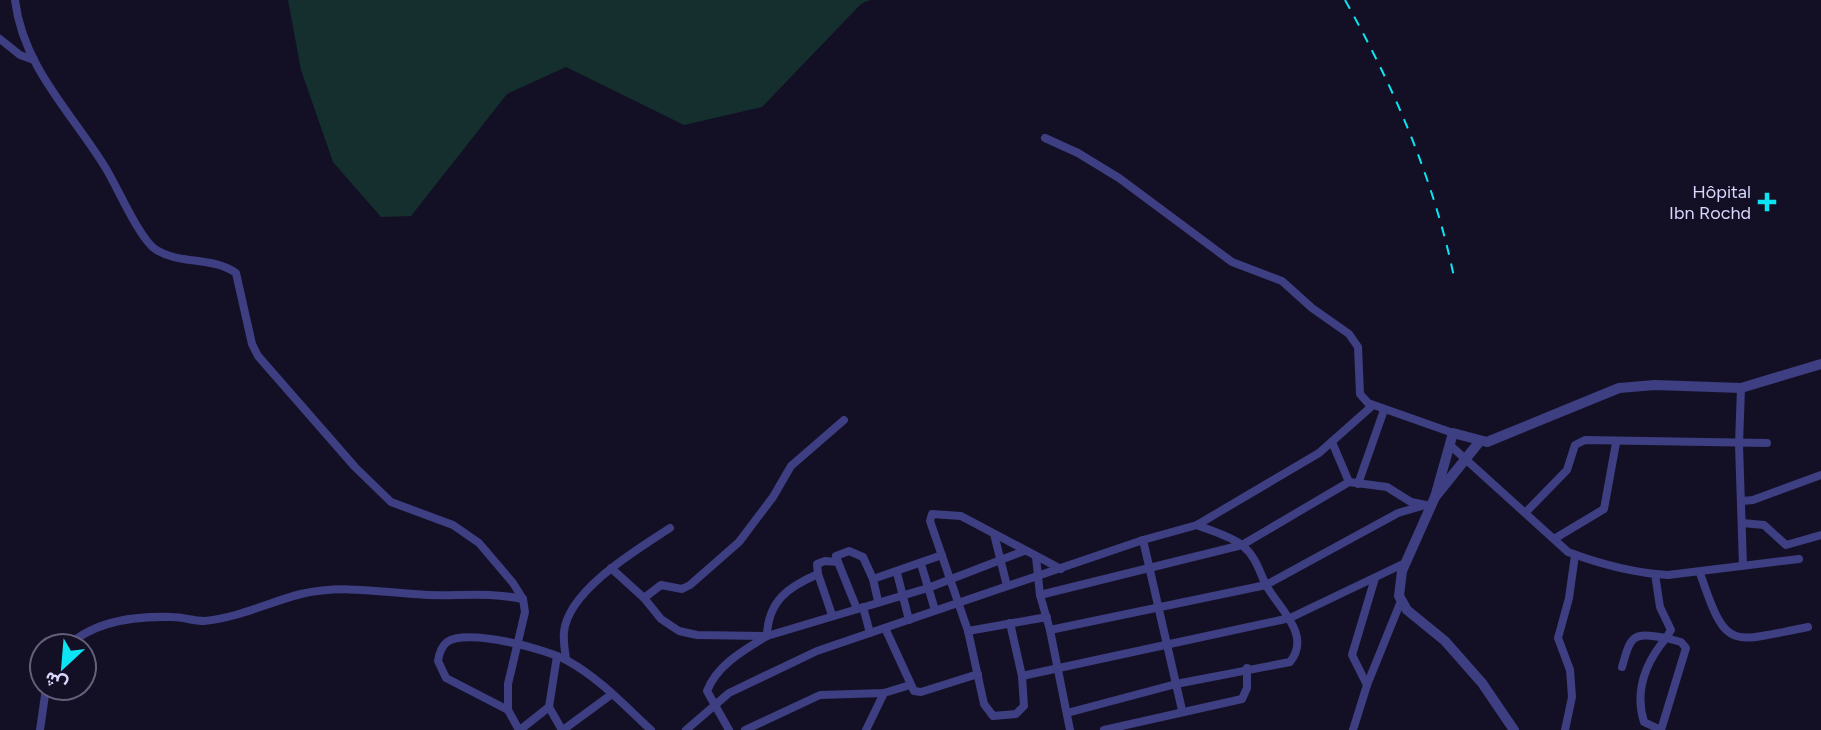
<svg xmlns="http://www.w3.org/2000/svg" width="1821" height="730" viewBox="0 0 1821 730" font-family="Figtree,Vazirmatn,sans-serif">
	<style>
		.green { fill: #142f2d }
		.lines { fill: none; stroke-linecap: round; stroke-linejoin: round }
		.minor { stroke: #3e3e82; stroke-width: 8 }
		.tertiary { stroke: #3e3e82; stroke-width: 10 }
		.rail { stroke: #0de4f3; stroke-width: 2; stroke-dasharray: 10 9; stroke-linecap: butt }
		.poi-dot { fill: #0de4f3; stroke: #131025; stroke-width: 2.5 }
		.labels { text-anchor: middle; stroke-width: 5; stroke-linejoin: round; paint-order: stroke }
		.poi-label { font-size: 18px; fill: #dad7fd; stroke: #131025; text-anchor: end }
	</style>
	<rect width="100%" height="100%" fill="#131025"/>
	<polygon class="green" points="288,0 870,0 861,4 762,107 684,125 566,67 507,94 411,216 381,217 333,162 301,70"/>
	<g class="lines">
		<g class="minor">
			<path d="M 15,0 C 23,67 72,113 105,167 C 117,186 139,238 155,249 C 179,265 211,256 236,273 L 252,344 L 258,356 L 355,467 L 391,502 L 453,525 L 479,543 L 513,583 L 523,599 L 525,612 L 508,684 L 508,710 L 519,730"/>
			<polyline points="0,39 20,55 34,60"/>
			<polyline points="1045,138 1078,153 1119,178 1232,262 1282,281 1312,308 1349,334 1358,347 1360,394 1368,403 1453,433"/>
			<polyline points="1741,388 1739,444 1743,566"/>
			<polyline points="1332,442 1349,482"/>
			<path d="M 1451,446 L 1568,552 C 1600,564 1634,573 1668,575 L 1799,559"/>
			<polyline points="1358,484 1384,410"/>
			<polyline points="1742,501 1753,500 1821,475"/>
			<polyline points="1527,511 1567,470 1575,445 1585,440 1767,443"/>
			<polyline points="1742,523 1764,525 1786,545 1821,535"/>
			<polyline points="994,534 1007,586"/>
			<polyline points="1554,539 1604,509 1616,443"/>
			<polyline points="1143,540 1182,710"/>
			<polyline points="1036,557 1040,595 1050,630 1070,730"/>
			<polyline points="838,562 857,609"/>
			<polyline points="921,564 935,610"/>
			<polyline points="611,568 644,598 661,619 679,631 697,635 767,636 928,588 1024,551"/>
			<polyline points="897,573 909,620"/>
			<path d="M 1700,573 C 1727,653 1730,642 1808,627"/>
			<polyline points="818,574 832,615"/>
			<polyline points="1040,595 1242,545 1349,482 1387,487 1411,502 1426,505"/>
			<polyline points="644,598 661,585 682,589 690,585 739,542 773,497 791,466 844,420"/>
			<polyline points="878,601 873,579 942,555"/>
			<polyline points="863,607 870,633"/>
			<polyline points="1010,623 1022,676 1024,706 1016,714 993,716 984,704 968,631 930,521 932,514 961,516 1061,569"/>
			<polyline points="885,628 914,691 921,692 978,674"/>
			<polyline points="1050,630 1266,585 1398,513 1422,506"/>
			<polyline points="968,631 1047,617"/>
			<path d="M 1666,638 L 1681,642 L 1686,648 L 1661,730 L 1644,722 C 1634,690 1646,662 1666,638 Z"/>
			<path d="M 68,646 C 95,620 136,616 172,617 C 183,617 193,621 204,621 C 238,618 269,602 301,594 C 344,584 385,593 428,595 C 464,596 486,592 523,599"/>
			<polyline points="557,656 549,707 562,730"/>
			<path d="M 566,659 C 565,651 563,641 564,632 C 568,590 638,549 670,528"/>
			<path d="M 1622,667 C 1631,635 1632,632 1666,638 L 1671,630 L 1660,607 L 1655,574"/>
			<polyline points="1022,676 1290,618 1405,563"/>
			<polyline points="1367,685 1352,655 1375,578"/>
			<path d="M 508,710 L 446,678 L 438,661 C 439,654 441,647 447,642 C 467,628 547,649 568,661 C 599,678 625,706 651,730"/>
			<path d="M 1067,713 L 1176,684 L 1290,662 C 1313,634 1276,606 1265,583 C 1259,570 1255,556 1243,546 C 1231,536 1211,531 1197,525"/>
			<polyline points="40,730 46,688"/>
			<polyline points="520,730 549,707"/>
			<polyline points="563,730 612,694"/>
			<polyline points="686,730 729,693 817,651 1143,540 1197,525 1319,453 1372,406"/>
			<path d="M 729,730 L 707,691 C 717,665 744,650 767,636 C 768,601 788,587 818,574 L 817,564 L 825,561 L 838,562 L 836,556 L 849,551 L 863,557 L 873,579"/>
			<polyline points="745,730 820,695 884,693 910,685"/>
			<polyline points="866,730 884,693"/>
			<polyline points="1104,730 1242,699 1247,688 1247,668"/>
			<polyline points="1353,730 1367,685 1401,601"/>
			<polyline points="1565,730 1572,697 1570,670 1558,638 1569,598 1575,555"/>
		</g>
		<g class="tertiary">
			<polyline points="1435,497 1480,441"/>
			<polyline points="1514,730 1482,683 1445,641 1407,610 1399,596 1402,571 1435,497 1453,433 1487,442 1619,388 1655,385 1741,388 1821,364"/>
		</g>
		<path class="rail" d="M 1345,0 C 1394,87 1434,180 1454,277"/>
	</g>
	<path class="poi-dot" d="M1763.5 191.5h7v7h7v7h-7v7h-7v-7h-7v-7h7z"/>
	<g class="labels">
		<g class="poi-label">
			<text x="1751" y="198">Hôpital<tspan x="1751" dy="21">Ibn Rochd</tspan></text>
		</g>
	</g>
	<g transform="translate(63 667) rotate(206)"><circle r="33" fill="#131025" stroke="#63607b" stroke-width="2"/>
	<path d="M0-5L12 26L0 18L-12 26Z" fill="#0de4f3"/>
	<text y="-10" font-size="19" font-weight="bold" text-anchor="middle" fill="#dad7fd">ش</text>
	</g>
</svg>
